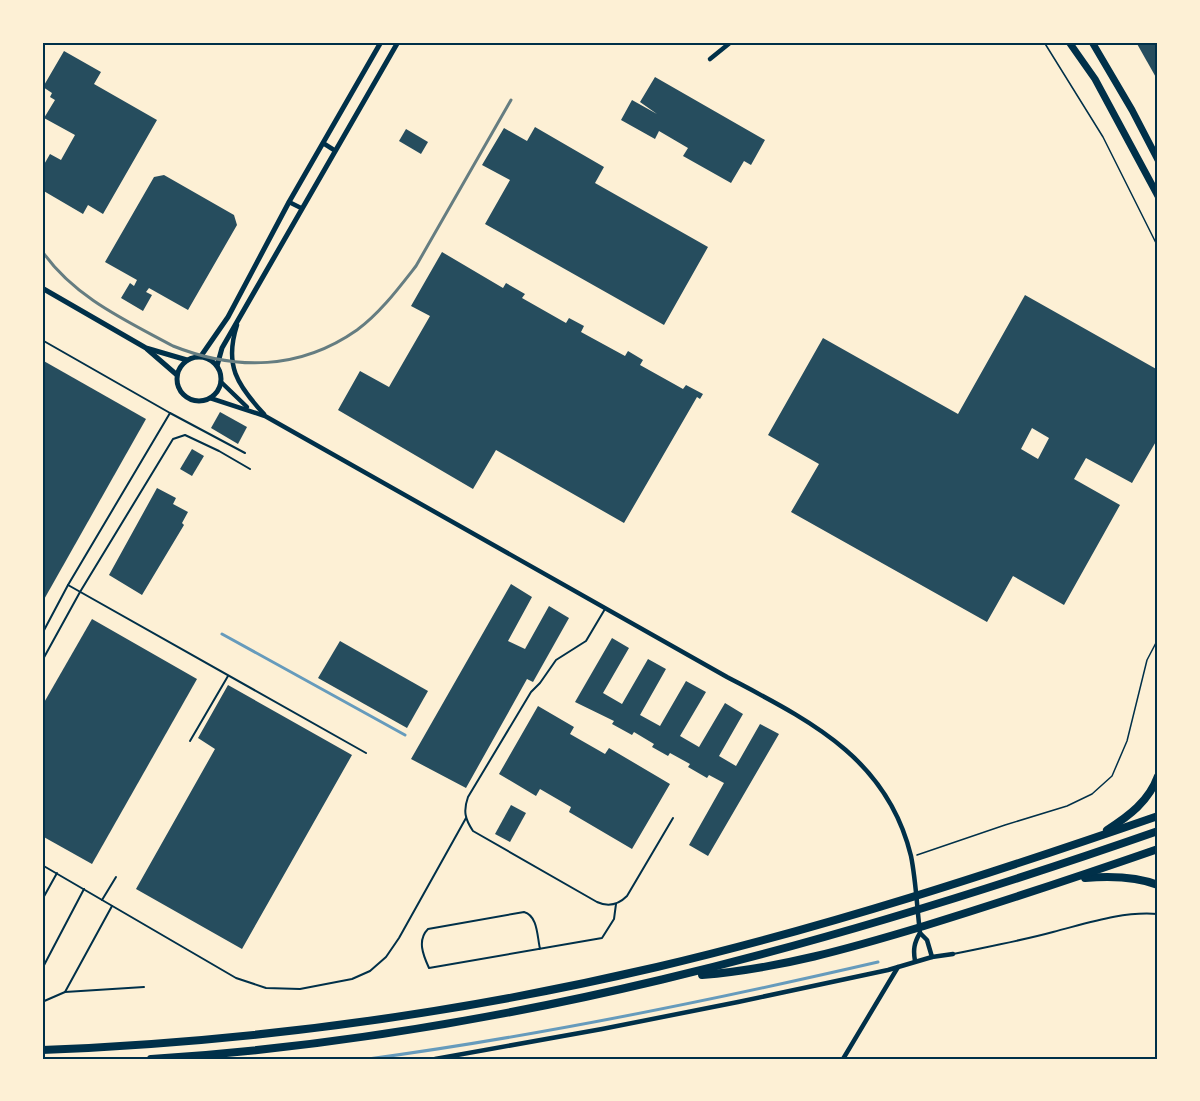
<svg xmlns="http://www.w3.org/2000/svg" width="1200" height="1101" viewBox="0 0 1200 1101" font-family="Karla,sans-serif">
	<style>
		.lines { fill: none; stroke-linecap: round; stroke-linejoin: round }
		.stream { stroke: #669bbc; stroke-width: 3 }
		.building { fill: #264d5e; fill-rule: evenodd }
		.path { stroke: #003049; stroke-width: 1.5 }
		.service { stroke: #003049; stroke-width: 2 }
		.minor { stroke: #003049; stroke-width: 4.5 }
		.tertiary { stroke: #003049; stroke-width: 5 }
		.trunk { stroke: #003049; stroke-width: 7 }
		.motorway { stroke: #003049; stroke-width: 8 }
		.rail { stroke: #657d81; stroke-width: 3 }
		.neatline { fill: none; stroke: #003049; stroke-width: 2 }
	</style>
	<rect width="100%" height="100%" fill="#fdf0d5"/>
	<g class="lines">
		<g class="stream">
			<polyline points="222,634 405,735"/>
			<path d="M 368,1059 C 539,1036 709,1001 878,962"/>
		</g>
	</g>
	<g class="building">
		<polygon points="1136,42 1158,42 1158,81"/>
		<polygon points="64,51 101,72 94,84 157,120 103,214 88,205 83,214 42,190 42,168 50,154 61,160 75,135 44,118 55,100 50,97 52,93 43,87"/>
		<polygon points="655,77 765,140 751,165 744,161 731,183 683,156 688,148 659,131 655,139 621,120 632,100 657,114 640,102"/>
		<polygon points="535,127 604,167 595,183 708,247 664,325 485,224 510,180 482,165 504,128 527,141"/>
		<polygon points="406,129 428,142 421,154 399,141"/>
		<polygon points="164,175 234,215 237,225 188,310 149,288 146,292 152,295 143,311 121,298 130,283 134,286 137,280 105,262 154,177"/>
		<polygon points="442,252 503,288 506,283 525,294 522,298 566,323 569,318 584,326 581,332 625,356 628,351 643,360 640,365 683,389 686,385 703,394 700,399 697,397 624,523 496,450 473,489 338,410 360,371 389,387 430,316 411,306"/>
		<path d="M 1025,295 L 1158,370 L 1158,438 L 1132,483 L 1086,458 L 1074,479 L 1120,505 L 1064,605 L 1013,576 L 987,622 L 791,512 L 819,464 L 768,435 L 823,338 L 958,414 ZM 1032,428 L 1049,438 L 1038,459 L 1021,449 Z"/>
		<polygon points="42,360 146,419 42,603"/>
		<polygon points="220,412 247,427 238,444 211,428"/>
		<polygon points="192,449 204,456 192,476 180,469"/>
		<polygon points="157,488 176,498 173,504 188,512 182,523 184,525 142,595 109,575"/>
		<polygon points="511,584 532,597 508,641 525,649 549,606 569,618 533,682 527,679 466,788 411,759"/>
		<polygon points="92,619 197,679 92,864 42,836 42,706"/>
		<polygon points="612,638 629,648 603,693 622,704 648,659 666,669 640,715 660,726 686,681 706,692 680,736 699,747 725,703 743,714 719,756 736,766 760,724 779,734 708,856 689,845 724,783 709,775 707,778 688,767 690,764 670,753 668,756 652,747 654,744 634,732 632,735 612,724 614,721 575,702"/>
		<polygon points="340,641 428,691 407,728 318,678"/>
		<polygon points="228,685 352,755 242,949 136,889 215,749 198,738"/>
		<polygon points="538,706 574,727 570,734 605,754 609,748 670,784 632,849 569,812 571,807 540,789 536,796 499,774"/>
		<polygon points="511,805 526,813 510,842 495,834"/>
	</g>
	<g class="lines">
		<g class="path">
			<polyline points="1044,42 1103,137 1158,247"/>
			<polyline points="917,855 1005,825 1067,806 1092,794 1112,776 1127,741 1147,660 1158,639"/>
		</g>
		<g class="service">
			<polyline points="42,340 170,413 245,453"/>
			<polyline points="68,585 366,753"/>
			<path d="M 605,609 L 586,641 L 556,660 L 540,683 L 531,692 L 468,797 C 463,811 465,819 473,831 L 597,902 C 608,907 618,905 627,896 L 673,818"/>
			<polyline points="42,634 68,585 170,413"/>
			<polyline points="42,661 80,592 173,439 185,435 219,451 250,469"/>
			<polyline points="190,741 228,676"/>
			<polyline points="42,865 236,978 266,988 300,989 352,979 370,971 386,957 399,938 466,818"/>
			<polyline points="42,900 57,873"/>
			<polyline points="102,900 116,877"/>
			<path d="M 540,949 C 537,936 538,916 524,912 L 428,929 C 417,940 423,955 429,968 L 602,938 L 614,919 L 616,904"/>
			<path d="M 953,954 C 986,947 1020,941 1053,932 C 1088,923 1122,911 1158,914"/>
			<polyline points="42,969 84,889"/>
			<polyline points="65,992 112,906"/>
			<polyline points="42,1002 65,992 144,987"/>
		</g>
		<g class="minor">
			<polyline points="710,59 731,42"/>
			<polyline points="323,143 334,150"/>
			<polyline points="289,202 301,208"/>
			<path d="M 237,325 C 224,365 237,385 264,414"/>
			<polyline points="221,382 247,407"/>
			<path d="M 210,398 L 265,416 L 727,677 C 808,720 887,757 911,856 C 916,881 917,908 920,933 C 914,943 913,950 915,961"/>
			<polyline points="920,933 927,940 932,957"/>
			<polyline points="435,1059 602,1029 738,1002 888,970 932,957 953,954"/>
			<polyline points="843,1059 898,967"/>
		</g>
		<g class="tertiary">
			<polyline points="42,288 146,348 187,360"/>
			<polyline points="147,349 177,375"/>
			<polyline points="201,356 228,317 289,202 381,42"/>
			<circle cx="199" cy="379" r="22"/>
			<polyline points="217,366 222,348 398,42"/>
		</g>
		<g class="trunk">
			<polyline points="1069,42 1095,79 1158,196"/>
			<polyline points="1092,42 1132,110 1158,160"/>
		</g>
		<g class="motorway">
			<path d="M 1107,830 C 1129,816 1149,801 1158,776"/>
			<path d="M 1085,878 C 1109,876 1135,876 1158,885"/>
			<path d="M 702,975 C 778,969 851,948 924,926 C 1002,902 1080,876 1158,849"/>
			<path d="M 42,1050 C 249,1042 456,1014 657,967 C 827,927 993,873 1158,816"/>
			<path d="M 151,1059 C 498,1037 831,945 1158,831"/>
		</g>
		<path class="rail" d="M 42,251 C 74,297 125,320 173,346 C 236,371 300,370 357,330 C 380,313 398,289 416,266 L 511,100"/>
	</g>
	<rect width="1200" height="1101" fill="none" stroke="#fdf0d5" stroke-width="87"/>
	<rect x="44" y="44" width="1112" height="1014" class="neatline"/>
</svg>
